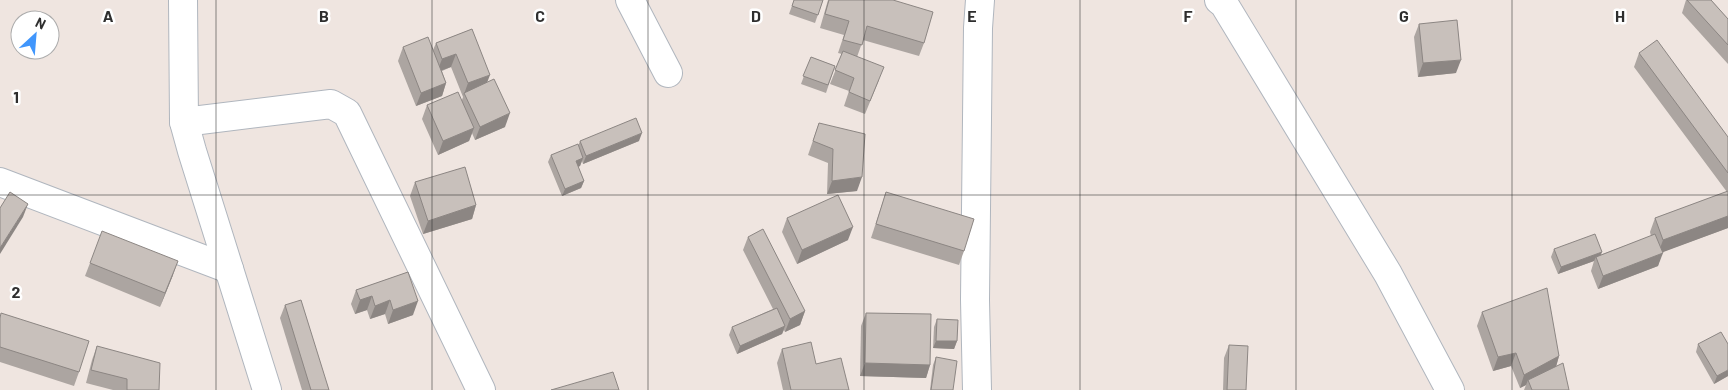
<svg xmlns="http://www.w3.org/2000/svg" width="1728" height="390" viewBox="0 0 1728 390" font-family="Barlow,sans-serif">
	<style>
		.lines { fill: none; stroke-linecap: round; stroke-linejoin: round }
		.minor-casing { stroke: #b0b6be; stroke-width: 30 }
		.minor { stroke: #fff; stroke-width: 28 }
		.wall { fill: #aca5a1 }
		.shaded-wall { fill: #8c8683 }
		.building { fill: #c8c0bb; stroke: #8c8683 }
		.grid { fill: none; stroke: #2e2e2e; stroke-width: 1; stroke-opacity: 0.55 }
		.grid-label { font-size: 16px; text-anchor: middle; font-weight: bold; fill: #2e2e2e; stroke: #fff; stroke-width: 5; stroke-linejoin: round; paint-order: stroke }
	</style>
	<rect width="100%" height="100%" fill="#efe5e0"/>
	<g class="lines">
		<defs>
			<g id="minor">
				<polyline points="183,0 184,122 192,151 267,390"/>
				<polyline points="630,0 668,73"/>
				<polyline points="1219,0 1224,4 1388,274 1450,390"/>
				<polyline points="184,122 331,104 347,113 481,390"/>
				<polyline points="0,182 229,269"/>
				<polyline points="977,390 975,300 978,28 980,0"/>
			</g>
		</defs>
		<use href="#minor" class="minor-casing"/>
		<use href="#minor" class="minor"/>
	</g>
	<g class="wall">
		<polygon points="794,0 823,0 815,23 789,14"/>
		<polygon points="828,0 893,0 924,43 919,56 863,40 857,57 879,80 865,114 844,106 849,91 830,84 842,54 838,53 844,35 820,28"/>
		<polygon points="1686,0 1711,0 1728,19 1728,64 1682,13"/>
		<polygon points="1419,24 1456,73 1418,77 1414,37"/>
		<polygon points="472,29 487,83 505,127 475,140 472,133 469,141 438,155 422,119 427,105 462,100 463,97 451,67 442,71 446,83 442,96 416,106 398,61 403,47 433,50 436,43"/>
		<polygon points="1639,53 1728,137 1728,228 1662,252 1658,266 1598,289 1591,271 1594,261 1558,274 1551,257 1554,249 1602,252 1600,255 1651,236 1650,232 1655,218 1727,192 1634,67"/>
		<polygon points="811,57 835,66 826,93 801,84"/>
		<polygon points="819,123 857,191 827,194 828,163 808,155"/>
		<polygon points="580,141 639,141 583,164 582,161 580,166 578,167 584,181 581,188 562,196 548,162 551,155 578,146"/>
		<polygon points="415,182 476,205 472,219 423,234 410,196"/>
		<polygon points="886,192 964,251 959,265 871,238"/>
		<polygon points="787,218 848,240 797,264 782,232"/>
		<polygon points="748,237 805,311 800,325 785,332 784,330 782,334 737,354 729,335 732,327 773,309 743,250"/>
		<polygon points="90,263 173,275 160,307 85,276"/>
		<polygon points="408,272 413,315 388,324 385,314 370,319 367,310 355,314 351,304 356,290"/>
		<polygon points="285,305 329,390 302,390 280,318"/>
		<polygon points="1482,312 1559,356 1556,367 1569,390 1524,390 1526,385 1520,388 1511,366 1493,371 1477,326"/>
		<polygon points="866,313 930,365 926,378 860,376 861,326"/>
		<polygon points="0,317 79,372 74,386 0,362"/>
		<polygon points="937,319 957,341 954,349 933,348 934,327"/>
		<polygon points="1698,344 1728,376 1714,384 1696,352"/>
		<polygon points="1229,345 1246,390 1223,390 1224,358"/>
		<polygon points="97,346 159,390 113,390 86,383 92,360"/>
		<polygon points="782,349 816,364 849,390 783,390 777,363"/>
		<polygon points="936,357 953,390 930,390 933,365"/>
	</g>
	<g class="shaded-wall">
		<polygon points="456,54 451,67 437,72 442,59"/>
		<polygon points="1461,60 1456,73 1418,77 1423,63"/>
		<polygon points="490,75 485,88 464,93 463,97 468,83"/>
		<polygon points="446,83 442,96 416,106 421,93"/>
		<polygon points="510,113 505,127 475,140 480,127"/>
		<polygon points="474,128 469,141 438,155 443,141"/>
		<polygon points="642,133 639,141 583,164 586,156"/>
		<polygon points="583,158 580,166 573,169 576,161"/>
		<polygon points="862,177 857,191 827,194 832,181"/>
		<polygon points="584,181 581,188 562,196 565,189"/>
		<polygon points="28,204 23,217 0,254 0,248"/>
		<polygon points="476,205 472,219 423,234 428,221"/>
		<polygon points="1728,216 1728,228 1658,254 1663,240"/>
		<polygon points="853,227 848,240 797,264 802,250"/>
		<polygon points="1602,252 1599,259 1596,257 1594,261 1558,274 1561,267"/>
		<polygon points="1663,253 1658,266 1598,289 1603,276"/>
		<polygon points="178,261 173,275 160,307 165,293"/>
		<polygon points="372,296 367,310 355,314 360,300"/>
		<polygon points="390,300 385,314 370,319 375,306"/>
		<polygon points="418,301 413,315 388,324 393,310"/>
		<polygon points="805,311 800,325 785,332 790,319"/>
		<polygon points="785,326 782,334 737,354 740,346"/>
		<polygon points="936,341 957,341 954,349 933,348"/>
		<polygon points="1516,353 1511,366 1493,371 1498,357"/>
		<polygon points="1559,356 1555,370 1528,380 1526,385 1520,388 1524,375"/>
		<polygon points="865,363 930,365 926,378 860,376"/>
		<polygon points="1728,370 1728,376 1714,384 1717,376"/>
	</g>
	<g class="building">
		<polygon points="794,0 823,0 818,15 792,6"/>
		<polygon points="829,0 893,0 933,12 924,43 867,26 862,45 843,40 849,21 825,14"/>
		<polygon points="1687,0 1711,0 1728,19 1728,45"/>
		<polygon points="1457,20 1461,60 1423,63 1419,24"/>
		<polygon points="472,29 490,75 468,83 456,54 442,59 436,43"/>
		<polygon points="428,37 446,83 421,93 403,47"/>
		<polygon points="1657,40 1728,137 1728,173 1639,53"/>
		<polygon points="843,51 884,67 870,101 849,92 854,78 835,70"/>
		<polygon points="811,57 835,66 828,85 803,76"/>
		<polygon points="494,79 510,113 480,127 464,93"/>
		<polygon points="458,92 474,128 443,141 427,105"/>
		<polygon points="636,118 642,133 586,156 580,141"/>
		<polygon points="819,123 865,134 862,177 832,181 833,149 813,141"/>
		<polygon points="578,144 583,158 576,161 584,181 565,189 551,155"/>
		<polygon points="465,167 476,205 428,221 415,182"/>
		<polygon points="1728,191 1728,216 1663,240 1655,218"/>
		<polygon points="10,192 28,204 0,248 0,208"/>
		<polygon points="886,192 974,219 964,251 876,224"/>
		<polygon points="838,195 853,227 802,250 787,218"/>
		<polygon points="763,229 805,311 790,319 748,237"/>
		<polygon points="102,231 178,261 165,293 90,263"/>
		<polygon points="1595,234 1602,252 1561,267 1554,249"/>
		<polygon points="1655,234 1663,253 1603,276 1596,257"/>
		<polygon points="408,272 418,301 393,310 390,300 375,306 372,296 360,300 356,290"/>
		<polygon points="1547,288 1559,356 1524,375 1516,353 1498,357 1482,312"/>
		<polygon points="301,300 329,390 311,390 285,305"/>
		<polygon points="777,308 785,326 740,346 732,327"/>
		<polygon points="1,313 89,341 79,372 0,347 0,318"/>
		<polygon points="866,313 931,314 930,365 865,363"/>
		<polygon points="937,319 958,320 957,341 936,341"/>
		<polygon points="1721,332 1728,344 1728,370 1717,376 1698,344"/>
		<polygon points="811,342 816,364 841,358 849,390 791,390 782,349"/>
		<polygon points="1229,345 1248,346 1246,390 1227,390"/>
		<polygon points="97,346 160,363 159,390 127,390 127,379 91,370"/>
		<polygon points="936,357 957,361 953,390 931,390"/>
		<polygon points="1563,363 1569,390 1532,390 1528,380"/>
		<polygon points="613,372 619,390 551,390"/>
	</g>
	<path class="grid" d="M 216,0 L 216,390M 432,0 L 432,390M 648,0 L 648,390M 864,0 L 864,390M 1080,0 L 1080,390M 1296,0 L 1296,390M 1512,0 L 1512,390M 0,195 L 1728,195"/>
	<g class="grid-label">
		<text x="108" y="22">A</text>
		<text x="324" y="22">B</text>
		<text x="540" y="22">C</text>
		<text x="756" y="22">D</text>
		<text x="972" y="22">E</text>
		<text x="1188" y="22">F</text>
		<text x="1404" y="22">G</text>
		<text x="1620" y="22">H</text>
		<text x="16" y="103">1</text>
		<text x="16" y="298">2</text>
	</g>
	<g transform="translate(35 35) rotate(26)"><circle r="24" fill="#ffffff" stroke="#ababab"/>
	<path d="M0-4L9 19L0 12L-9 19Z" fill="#4096fc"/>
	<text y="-8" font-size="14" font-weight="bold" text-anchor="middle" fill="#2e2e2e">N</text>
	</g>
</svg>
